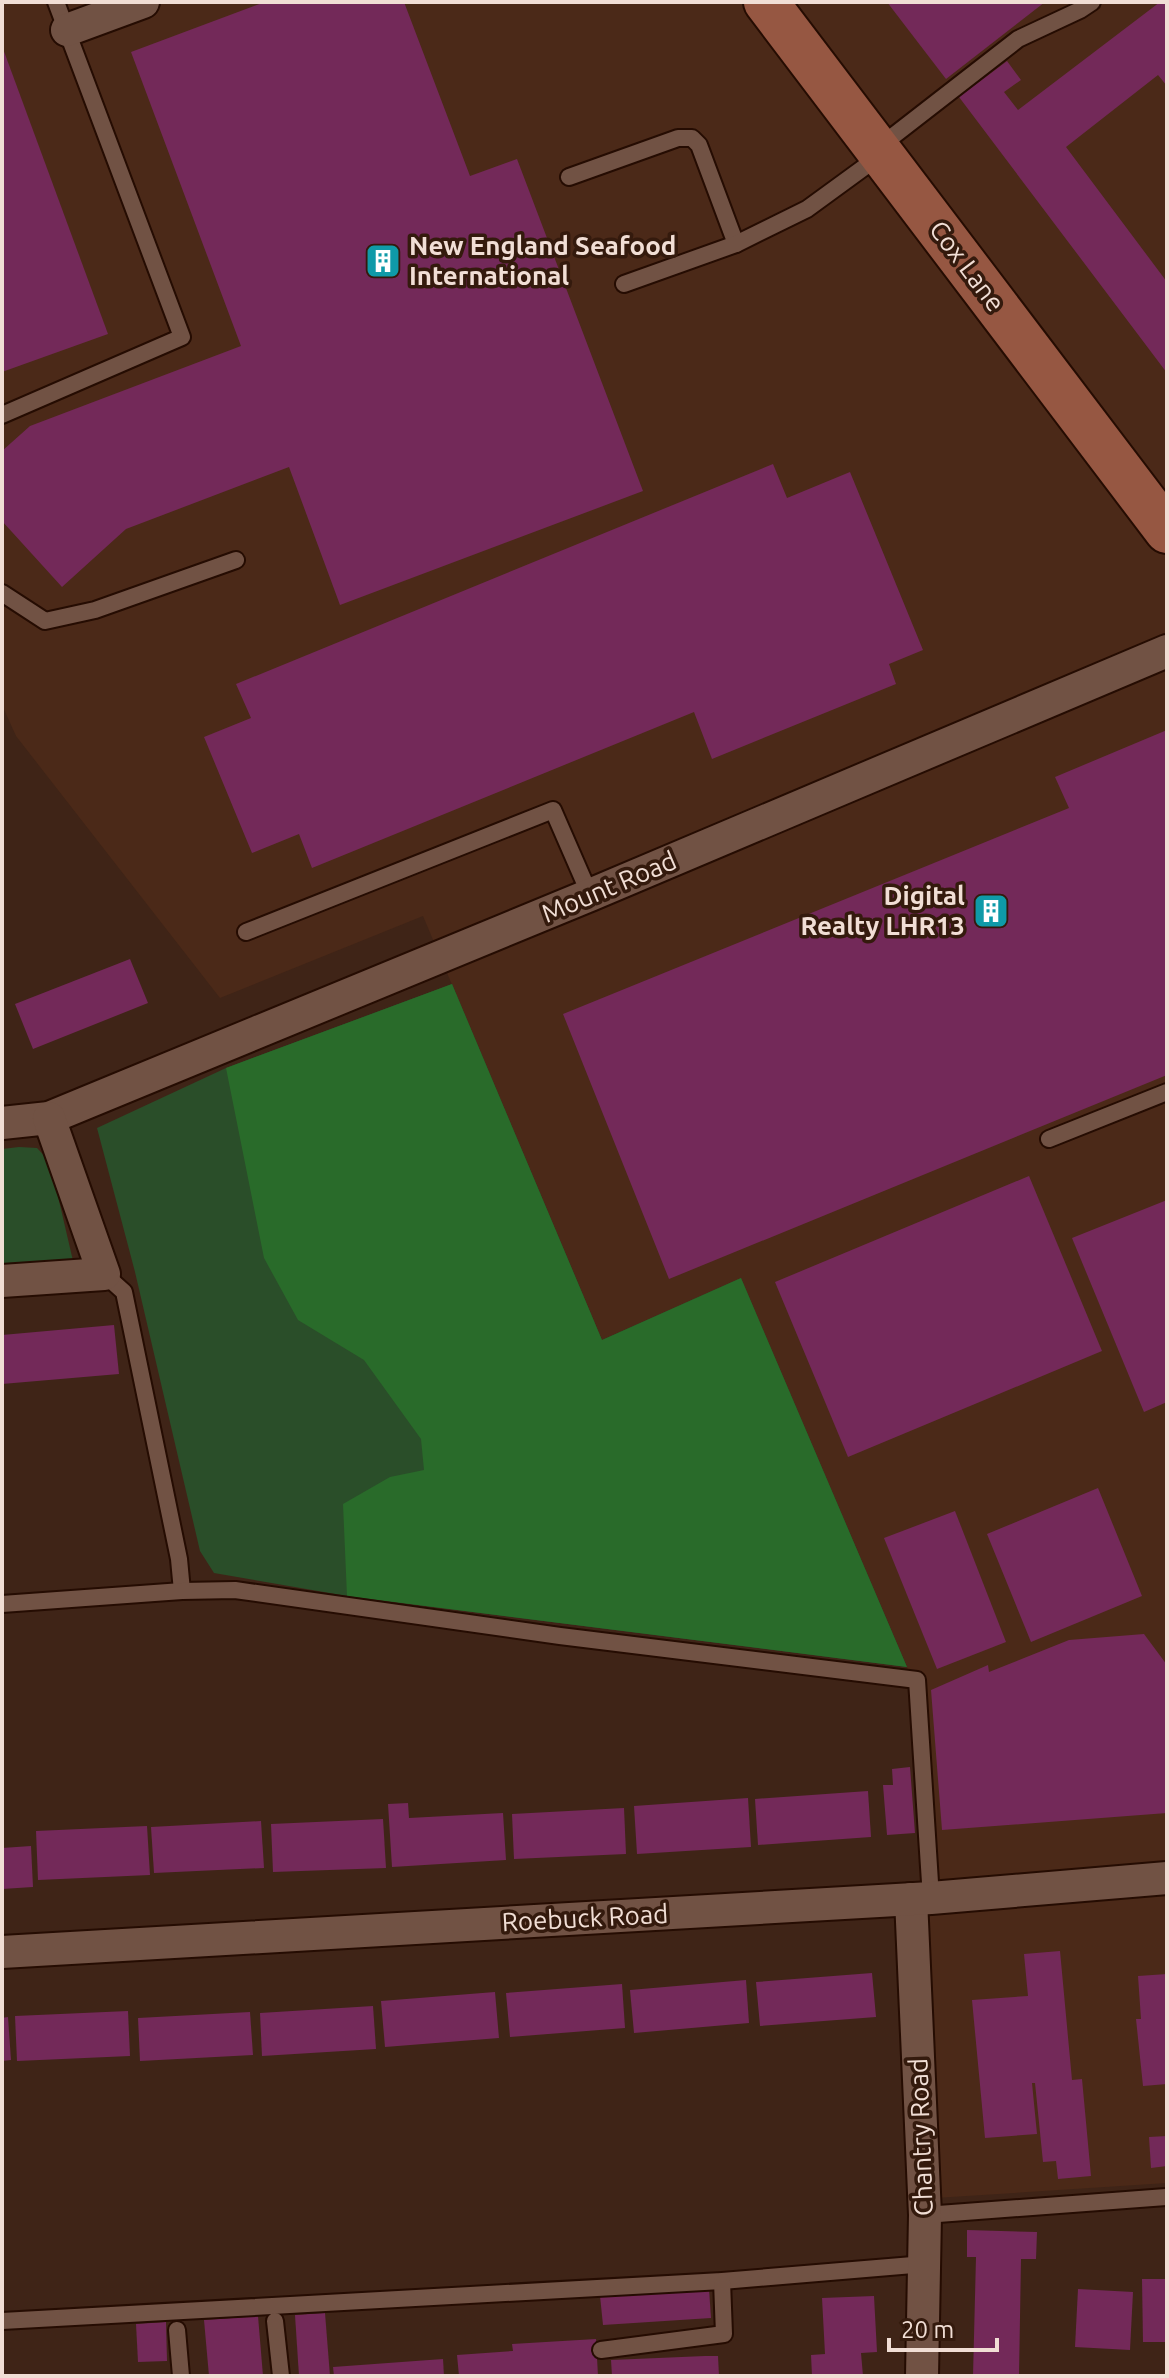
<svg xmlns="http://www.w3.org/2000/svg" width="1169" height="2378" viewBox="0 0 1169 2378" font-family="Ubuntu,sans-serif">
	<style>
		.built { fill: #4b2918 }
		.green { fill: #2a4e29 }
		.forest { fill: #296b2a }
		.building { fill: #732959 }
		.lines { fill: none; stroke-linecap: round; stroke-linejoin: round }
		.lane-casing { stroke: #250c02; stroke-width: 20 }
		.street-casing { stroke: #250c02; stroke-width: 36 }
		.secondary-casing { stroke: #250c02; stroke-width: 48 }
		.lane { stroke: #715244; stroke-width: 16 }
		.street { stroke: #715244; stroke-width: 32 }
		.secondary { stroke: #965742; stroke-width: 44 }
		.labels { text-anchor: middle; stroke-width: 7; stroke-linejoin: round; paint-order: stroke }
		.poi-label { font-size: 26px; font-weight: bold; fill: #f1ded5; stroke: #341a0d; text-anchor: start }
		.street-label { font-size: 26px; fill: #f1ded5; stroke: #341a0d }
	</style>
	<rect width="100%" height="100%" fill="#3f2417"/>
	<polygon class="built" points="2,2 1167,2 1167,2183 935,2198 911,1695 907,1667 741,1279 602,1340 423,916 220,998 16,736 2,705"/>
	<g class="green">
		<polygon points="452,984 602,1340 741,1278 907,1667 347,1596 214,1573 200,1551 135,1272 97,1128 226,1068"/>
		<polygon points="19,1147 37,1148 50,1162 77,1278 2,1282 2,1149"/>
	</g>
	<polygon class="forest" points="452,984 602,1340 741,1278 907,1667 347,1596 343,1504 390,1477 424,1470 421,1439 364,1360 298,1320 264,1258 226,1068"/>
	<g class="building">
		<polygon points="265,2 404,2 470,176 517,159 643,491 340,605 289,467 126,529 62,587 2,521 2,451 30,426 241,346 131,52"/>
		<polygon points="887,2 1045,2 946,79"/>
		<polygon points="1160,2 1167,2 1167,86 1158,75 1066,147 1167,282 1167,373 959,97 1007,61 1021,80 1004,92 1018,110"/>
		<polygon points="2,46 108,334 2,372"/>
		<polygon points="773,464 787,498 850,472 923,650 889,664 896,684 712,759 694,712 312,868 299,834 252,853 204,737 251,718 236,684"/>
		<polygon points="1167,730 1167,1075 669,1279 563,1014 1069,808 1055,777"/>
		<polygon points="130,959 148,1003 33,1049 15,1004"/>
		<polygon points="1029,1176 1102,1351 848,1457 775,1282"/>
		<polygon points="1167,1200 1167,1402 1144,1412 1072,1238"/>
		<polygon points="114,1325 119,1374 2,1384 2,1335"/>
		<polygon points="1098,1488 1142,1596 1031,1642 987,1534"/>
		<polygon points="955,1511 1006,1642 937,1669 884,1538"/>
		<polygon points="1144,1634 1167,1665 1167,1813 942,1830 931,1690 988,1665 989,1672 1069,1640"/>
		<polygon points="910,1767 915,1833 887,1835 883,1785 893,1785 892,1769"/>
		<polygon points="868,1791 871,1837 758,1845 755,1799"/>
		<polygon points="748,1798 751,1847 637,1854 634,1806"/>
		<polygon points="408,1803 409,1818 503,1813 506,1860 392,1867 388,1804"/>
		<polygon points="624,1808 626,1854 514,1859 512,1814"/>
		<polygon points="383,1819 386,1868 273,1872 271,1824"/>
		<polygon points="261,1821 264,1868 154,1873 151,1827"/>
		<polygon points="147,1826 150,1875 38,1880 36,1831"/>
		<polygon points="31,1846 33,1887 2,1889 2,1848"/>
		<polygon points="1060,1951 1072,2080 1082,2079 1091,2176 1058,2179 1056,2161 1043,2162 1035,2083 1032,2083 1037,2134 985,2138 972,2000 1028,1996 1024,1954"/>
		<polygon points="872,1973 876,2017 760,2026 756,1982"/>
		<polygon points="1167,1974 1167,2084 1143,2086 1136,2019 1141,2019 1138,1976"/>
		<polygon points="746,1980 749,2023 634,2033 630,1990"/>
		<polygon points="622,1984 625,2028 510,2037 506,1993"/>
		<polygon points="495,1992 499,2038 385,2047 381,2001"/>
		<polygon points="373,2006 376,2049 262,2056 260,2013"/>
		<polygon points="128,2011 130,2056 17,2061 15,2016"/>
		<polygon points="250,2012 253,2055 140,2061 138,2018"/>
		<polygon points="8,2017 11,2060 2,2061 2,2018"/>
		<polygon points="1167,2136 1167,2166 1151,2168 1149,2137"/>
		<polygon points="967,2230 1037,2232 1036,2259 1021,2259 1019,2376 973,2376 976,2257 967,2257"/>
		<polygon points="1142,2279 1167,2279 1167,2342 1143,2342"/>
		<polygon points="709,2289 711,2318 603,2325 600,2296"/>
		<polygon points="1078,2289 1133,2292 1130,2350 1075,2347"/>
		<polygon points="874,2296 877,2352 861,2353 863,2376 812,2376 811,2355 825,2354 822,2298"/>
		<polygon points="325,2313 330,2376 299,2376 295,2315"/>
		<polygon points="258,2316 263,2376 209,2376 204,2320"/>
		<polygon points="166,2322 167,2361 138,2362 136,2324"/>
		<polygon points="596,2339 598,2376 459,2376 457,2355 513,2351 512,2344"/>
		<polygon points="705,2356 718,2356 719,2376 612,2376 611,2360"/>
		<polygon points="443,2359 444,2376 334,2376 333,2367"/>
	</g>
	<g class="lines">
		<defs>
			<g id="lane">
				<polyline points="879,147 1018,39 1080,10 1092,2"/>
				<polyline points="569,177 678,138 692,138 699,145 736,244"/>
				<polyline points="624,284 736,244 807,209 881,155"/>
				<polyline points="2,415 182,337 56,2"/>
				<polyline points="2,593 45,621 95,610 236,560"/>
				<polyline points="246,932 553,810 590,895"/>
				<polyline points="1049,1139 1167,1092"/>
				<polyline points="104,1274 124,1292 179,1559 182,1591"/>
				<polyline points="2,1604 182,1591 235,1590 560,1636 917,1680 931,1898"/>
				<polyline points="925,2215 1166,2197"/>
				<polyline points="2,2321 722,2281 925,2264"/>
				<polyline points="275,2321 281,2376"/>
				<polyline points="177,2330 181,2376"/>
				<polyline points="601,2350 724,2334 722,2281"/>
			</g>
			<g id="street">
				<polyline points="67,30 143,2"/>
				<polyline points="2,1123 49,1118 590,895 1167,651"/>
				<polyline points="2,1281 104,1274 49,1118"/>
				<polyline points="911,1899 925,2215 922,2376"/>
				<polyline points="2,1952 931,1898 1167,1878"/>
			</g>
			<polyline id="secondary" points="766,2 1167,531"/>
		</defs>
		<use href="#lane" class="lane-casing"/>
		<use href="#street" class="street-casing"/>
		<use href="#secondary" class="secondary-casing"/>
		<use href="#lane" class="lane"/>
		<use href="#street" class="street"/>
		<use href="#secondary" class="secondary"/>
	</g>
	<defs>
		<symbol id="building-square" viewBox="-11 -11 22 22"><rect x="-9" y="-9" width="18" height="18" rx="4" fill="#0f9aa8" stroke="#341a0d"/><path d="M-4-6H4V6H1V3H-1V6H-4ZM-2.5-4.3h1.7v1.8h-1.7ZM.8-4.3h1.7v1.8H.8ZM-2.5-1h1.7V.8h-1.7ZM.8-1h1.7V.8H.8Z" fill="#fff"/></symbol>
	</defs>
	<g fill-rule="evenodd">
		<use href="#building-square" x="363" y="241" width="40" height="40"/>
		<use href="#building-square" x="971" y="891" width="40" height="40"/>
	</g>
	<g class="labels">
		<g class="poi-label">
			<text x="409" y="255">New England Seafood<tspan x="409" dy="30">International</tspan></text>
			<text x="965" y="905" text-anchor="end">Digital<tspan x="965" dy="30">Realty LHR13</tspan></text>
		</g>
		<g class="street-label">
			<text transform="translate(967 266) rotate(53)" y="9">Cox Lane</text>
			<text transform="translate(609 887) rotate(-23)" y="9">Mount Road</text>
			<text transform="translate(585 1918) rotate(-3)" y="9">Roebuck Road</text>
			<text transform="translate(921 2137) rotate(-92)" y="9">Chantry Road</text>
		</g>
	</g>
	<rect width="1169" height="2378" fill="none" stroke="#f1ded5" stroke-width="8"/>
	<path d="M889 2338v12h108v-12" fill="none" stroke="#f1ded5" stroke-width="4"/>
	<text x="901" y="2338" font-size="24" fill="#f1ded5" stroke="#341a0d" stroke-width="6" paint-order="stroke">20 m</text>
</svg>
